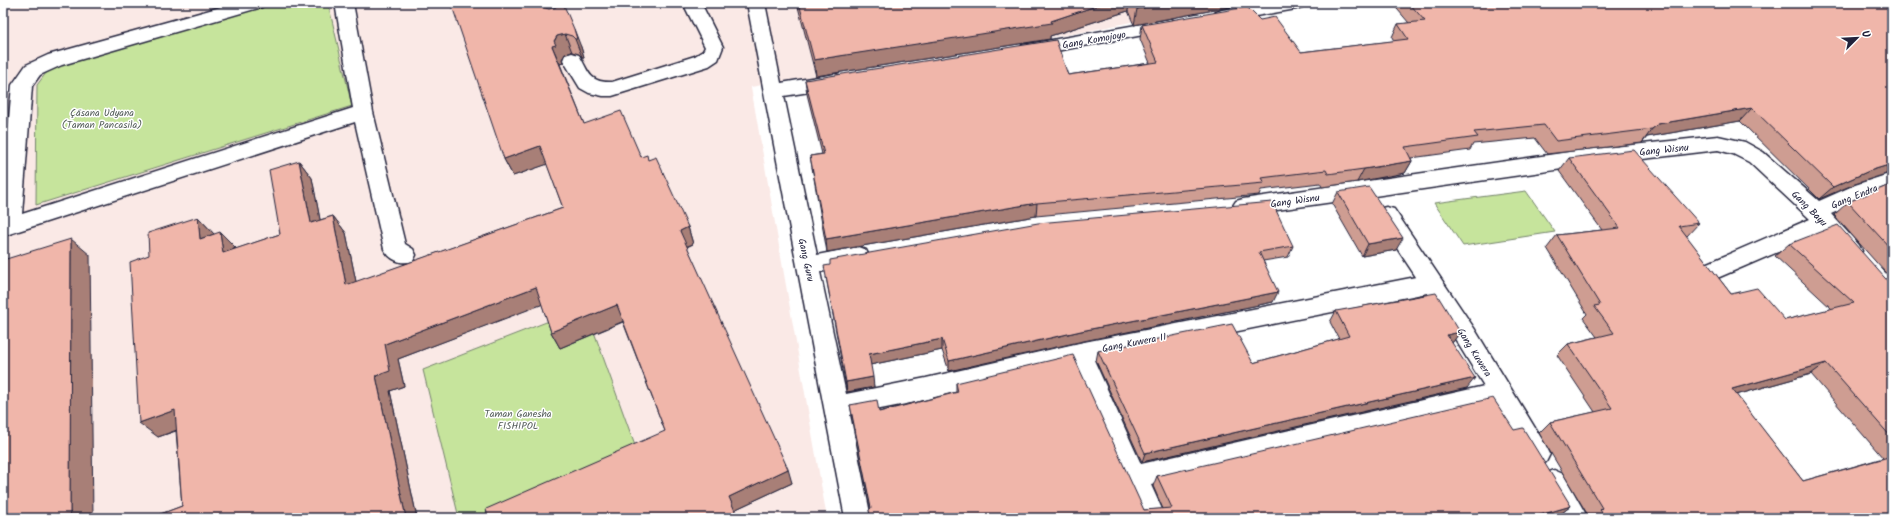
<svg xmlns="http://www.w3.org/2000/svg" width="1895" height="521" viewBox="0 0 1895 521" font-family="Kalam,sans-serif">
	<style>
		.built { fill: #fae9e6 }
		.green { fill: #c6e49c; stroke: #74836c }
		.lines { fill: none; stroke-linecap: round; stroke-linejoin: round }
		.minor-casing { stroke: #22223b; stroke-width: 3 }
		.minor { fill: #fff; fill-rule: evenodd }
		.wall { fill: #ce9d92; stroke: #22223b; fill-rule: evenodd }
		.shaded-wall { fill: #a87f77; stroke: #22223b }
		.building { fill: #f0b6aa; stroke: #22223b }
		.labels { text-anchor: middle; stroke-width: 3; stroke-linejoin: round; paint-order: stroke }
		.street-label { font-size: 10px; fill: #22223b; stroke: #fff }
		.park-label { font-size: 10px; fill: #535c58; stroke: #fff }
	</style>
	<rect width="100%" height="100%" fill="#fff"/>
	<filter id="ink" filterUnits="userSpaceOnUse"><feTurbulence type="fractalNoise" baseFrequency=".025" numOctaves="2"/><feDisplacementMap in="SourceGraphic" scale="8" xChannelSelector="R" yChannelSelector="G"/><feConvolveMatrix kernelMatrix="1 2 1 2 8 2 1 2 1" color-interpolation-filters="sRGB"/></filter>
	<g filter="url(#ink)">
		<polygon class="built" points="3,3 1223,3 1073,34 751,87 827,518 3,518"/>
		<g class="green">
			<polygon points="277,3 328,3 352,106 36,205 37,85 46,73 63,63"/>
			<polygon points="1526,191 1555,232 1463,246 1434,203"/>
			<polygon points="585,307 638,454 489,518 459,518 423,370"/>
		</g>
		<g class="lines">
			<defs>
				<g id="minor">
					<path d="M 235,3 L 265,3 L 262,7 L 62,65 L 40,75 L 32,86 L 22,214 L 353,108 L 335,3 L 353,3 L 373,112 L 405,244 L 413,249 L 416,255 L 413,261 C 401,265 390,260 384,249 L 355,122 L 3,236 L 3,186 L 12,85 L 26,65 L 48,55 Z"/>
					<polygon points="542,3 560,3 565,20 562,24 556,26 550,24"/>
					<path d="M 683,3 L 701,3 L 723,47 L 718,60 L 709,66 L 612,96 L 603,96 L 589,93 L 580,88 L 563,60 L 565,55 L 572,53 L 579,55 C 589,72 589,83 612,82 L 695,56 L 703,51 L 705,47 Z"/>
					<path d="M 747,3 L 765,3 L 781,83 L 835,74 L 842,76 L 845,81 L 842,86 L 835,88 L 784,96 L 817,255 L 858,247 L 866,250 L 869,256 L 866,262 L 820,272 L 846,394 L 926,378 L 1079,343 L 1416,277 L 1375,215 L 1378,209 L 1386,207 L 1394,209 L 1474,328 L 1546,446 L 1550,454 L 1546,462 L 1537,465 L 1528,462 L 1495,405 L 1151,485 L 1166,518 L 1140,518 L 1072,365 L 926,400 L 850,415 L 871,518 L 845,518 ZM 1427,293 L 1484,386 L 1141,464 L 1094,360 Z"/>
					<polygon points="1262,3 1305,3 1302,7 1296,9 1222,22 1216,20 1213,16 1216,12 1222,10"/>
					<polygon points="1170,19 1176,21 1179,25 1176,29 1029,56 1022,55 1020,50 1022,45 1029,44"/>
					<path d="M 1718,136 L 1745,142 L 1763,152 L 1819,201 L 1855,185 L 1892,173 L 1892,189 L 1869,197 L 1831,214 L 1859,245 L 1862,251 L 1859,257 C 1841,263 1832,244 1822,233 L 1715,279 L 1707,282 L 1699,279 L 1696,273 L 1699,267 L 1810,219 L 1749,162 L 1733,154 L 1718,150 L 1576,167 L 1243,215 L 1236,213 L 1232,207 L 1236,201 L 1243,199 L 1576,151 Z"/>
					<polygon points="1554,470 1563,474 1588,518 1561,518 1541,482 1545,474"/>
				</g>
			</defs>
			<use href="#minor" class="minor-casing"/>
			<use href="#minor" class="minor"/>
		</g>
		<g class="wall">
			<polygon points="797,3 1231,3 1230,7 1134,25 1128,11 1050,36 1050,39 816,76"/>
			<polygon points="1392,3 1892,3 1855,184 1819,199 1740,121 1647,137 1642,143 1547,154 1535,138 1473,144 1470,150 1411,158 1412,161 1405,173 1357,182 1322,187 1320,183 1261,190 1259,195 1036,216 827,252 810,156 822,154 807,94 805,80 1068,75 1150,63 1140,39 1142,25 1260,20 1301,52 1394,41 1392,37 1398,24 1409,23"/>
			<polygon points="536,6 549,9 556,7 581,47 584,57 582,57 579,54 572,52 565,54 562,59 563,63 560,64 584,124 641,157 648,160 688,227 693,244 687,247 792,483 734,510 665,431 623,322 560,348 551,332 542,304 398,359 404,386 390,391 417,518 150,518 182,506 176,431 158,437 149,255 198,217 214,234 236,249 280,234 299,161 312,178 320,220 333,216 346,233 356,282 563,208 547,164 513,176 504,159"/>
			<path d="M 1569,158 L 1699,223 L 1687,236 L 1686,236 L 1731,294 L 1785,320 L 1832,309 L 1775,256 L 1789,244 L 1892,286 L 1892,518 L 1589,518 L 1589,517 L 1539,433 L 1550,422 L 1595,412 L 1557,355 L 1568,344 L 1597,337 L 1583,318 L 1587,314 L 1547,248 L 1557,235 L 1602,230 L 1559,171 ZM 1811,374 L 1883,458 L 1803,481 L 1736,395 Z"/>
			<polygon points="1892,184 1892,280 1834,215 1848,202"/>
			<polygon points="1338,192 1396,250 1362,256 1332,204"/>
			<polygon points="1293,246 1288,257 1263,261 1273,302 1079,342 949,371 942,350 870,365 874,387 847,392 826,277"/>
			<polygon points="1336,311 1460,332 1452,343 1467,388 1142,462 1096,361 1098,351 1253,363 1339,339 1330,322"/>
			<polygon points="956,383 1144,510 1163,509 1153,486 1157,476 1514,430 1571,506 1558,516 870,515 869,510 871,508 850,405 879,412 956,392"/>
		</g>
		<g class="shaded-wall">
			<polygon points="1105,3 1129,3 1128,11 1050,36 1050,39 816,76 814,60 1051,21"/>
			<polygon points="1169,3 1231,3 1230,7 1134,25 1137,9"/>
			<polygon points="574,29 581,47 584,57 582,57 575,39"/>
			<polygon points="565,34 572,52 565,54 562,59 563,63 560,64 552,46 557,36"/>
			<polygon points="1752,108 1740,121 1647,137 1642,143 1652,129 1658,124"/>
			<polygon points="540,146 548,164 513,176 504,159"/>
			<polygon points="299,161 312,178 324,240 311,223"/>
			<polygon points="1412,161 1405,173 1357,182 1364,169"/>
			<polygon points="1892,164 1892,172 1855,184 1819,199 1833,187 1869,171"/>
			<polygon points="1037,203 1036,216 827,252 826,239"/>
			<polygon points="333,216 346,233 360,301 346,285"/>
			<polygon points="198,217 214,234 200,239"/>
			<polygon points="688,227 693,244 685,247 680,231"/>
			<polygon points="220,232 236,248 223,253"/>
			<polygon points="1403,238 1396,250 1362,256 1368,244"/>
			<polygon points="71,239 90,255 93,518 70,518"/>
			<polygon points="536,287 546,303 398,359 404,386 390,391 417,518 406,518 376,376 385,344"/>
			<polygon points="1278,292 1273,302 1079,342 949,371 949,361 1081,331"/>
			<polygon points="617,305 624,321 560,348 551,332"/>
			<polygon points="1460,332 1453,342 1439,345 1447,335"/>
			<polygon points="942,339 942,350 870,365 869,354"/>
			<polygon points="1826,363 1811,374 1718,400 1732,389"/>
			<polygon points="873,377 874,387 847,392 846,382"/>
			<polygon points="1475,378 1467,388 1142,462 1145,453"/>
			<polygon points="175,410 193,424 158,437 139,423"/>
			<polygon points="788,469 792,483 734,510 729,497"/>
			<polygon points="1571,506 1558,516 1552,518 1530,518"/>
		</g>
		<g class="building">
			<polygon points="451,3 534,3 536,6 541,4 542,7 549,9 556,7 558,3 563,3 574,29 577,39 575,39 572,36 565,34 557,36 554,41 556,45 552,46 584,124 621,111 641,157 647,155 648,160 656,157 688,227 680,231 788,469 729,497 738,518 488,518 486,509 665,431 617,305 551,332 536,287 385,344 390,371 376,376 406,518 186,518 185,514 183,518 150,518 182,506 175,410 139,423 130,262 149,255 148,233 198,217 200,239 220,232 223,253 280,234 269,170 299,161 311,223 333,216 346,285 563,208 540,146 504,159"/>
			<polygon points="799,3 1105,3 1051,21 1052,23 814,60"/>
			<polygon points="1134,3 1169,3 1137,9"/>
			<polygon points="1409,3 1892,3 1892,164 1869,171 1833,187 1752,108 1658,124 1652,129 1556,141 1544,125 1474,132 1478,137 1405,147 1412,161 1364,169 1328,174 1326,170 1261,178 1264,183 1037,203 826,239 810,156 824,154 805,80 1056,40 1068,75 1158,62 1142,25 1247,7 1260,20 1275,17 1301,52 1408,39 1398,24 1425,21"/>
			<polygon points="1634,150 1699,223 1679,226 1731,294 1757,288 1785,320 1854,303 1789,244 1838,225 1892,286 1892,438 1826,363 1732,389 1803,481 1892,456 1892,518 1606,518 1600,510 1602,508 1550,422 1612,408 1568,344 1614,333 1594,306 1600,305 1557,235 1620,228 1569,158"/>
			<polygon points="1892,184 1892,250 1848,202"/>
			<polygon points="1369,187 1403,238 1368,244 1338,192"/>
			<polygon points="1272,202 1293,246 1259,252 1278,292 1081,331 949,361 942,339 869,354 873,377 846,382 824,266 830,265 830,260 1038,223"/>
			<polygon points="71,239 70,518 3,518 3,260"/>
			<polygon points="1436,293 1460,332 1447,335 1475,378 1145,453 1098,351 1232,324 1253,363 1349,336 1336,311"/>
			<polygon points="1073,355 1144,510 1172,508 1157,476 1493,398 1514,430 1523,428 1571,506 1530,518 864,518 864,517 870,515 869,510 871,508 850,405 877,400 879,412 958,392 956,383"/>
		</g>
	</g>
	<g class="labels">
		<g class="street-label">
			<text transform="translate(1094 39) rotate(-10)" y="4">Gang Komojoyo</text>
			<text transform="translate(1664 149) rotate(-6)" y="4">Gang Wisnu</text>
			<text transform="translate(1854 196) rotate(-22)" y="4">Gang Endra</text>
			<text transform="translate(1295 200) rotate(-8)" y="4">Gang Wisnu</text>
			<text transform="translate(1810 208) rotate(45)" y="4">Gang Bayu</text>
			<text transform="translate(807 260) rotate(78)" y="4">Gang Guru</text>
			<text transform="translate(1134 342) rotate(-11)" y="4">Gang Kuwera II</text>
			<text transform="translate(1475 352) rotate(58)" y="4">Gang Kuwera</text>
		</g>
		<g class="park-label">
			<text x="102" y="116">Çāsana Udyana<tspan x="102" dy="12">(Taman Pancasila)</tspan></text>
			<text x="518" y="417">Taman Ganesha<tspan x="518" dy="12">FISHIPOL</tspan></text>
		</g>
	</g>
	<rect width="1895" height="521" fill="none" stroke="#fff" stroke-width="16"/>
	<rect x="8" y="8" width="1879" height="505" fill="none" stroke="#22223b" stroke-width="1.5" filter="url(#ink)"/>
	<g transform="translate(1857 38) rotate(66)" stroke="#ffffff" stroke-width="3" paint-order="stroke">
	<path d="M0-3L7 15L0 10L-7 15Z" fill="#22223b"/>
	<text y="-6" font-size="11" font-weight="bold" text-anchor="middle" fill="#22223b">U</text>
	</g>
</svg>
